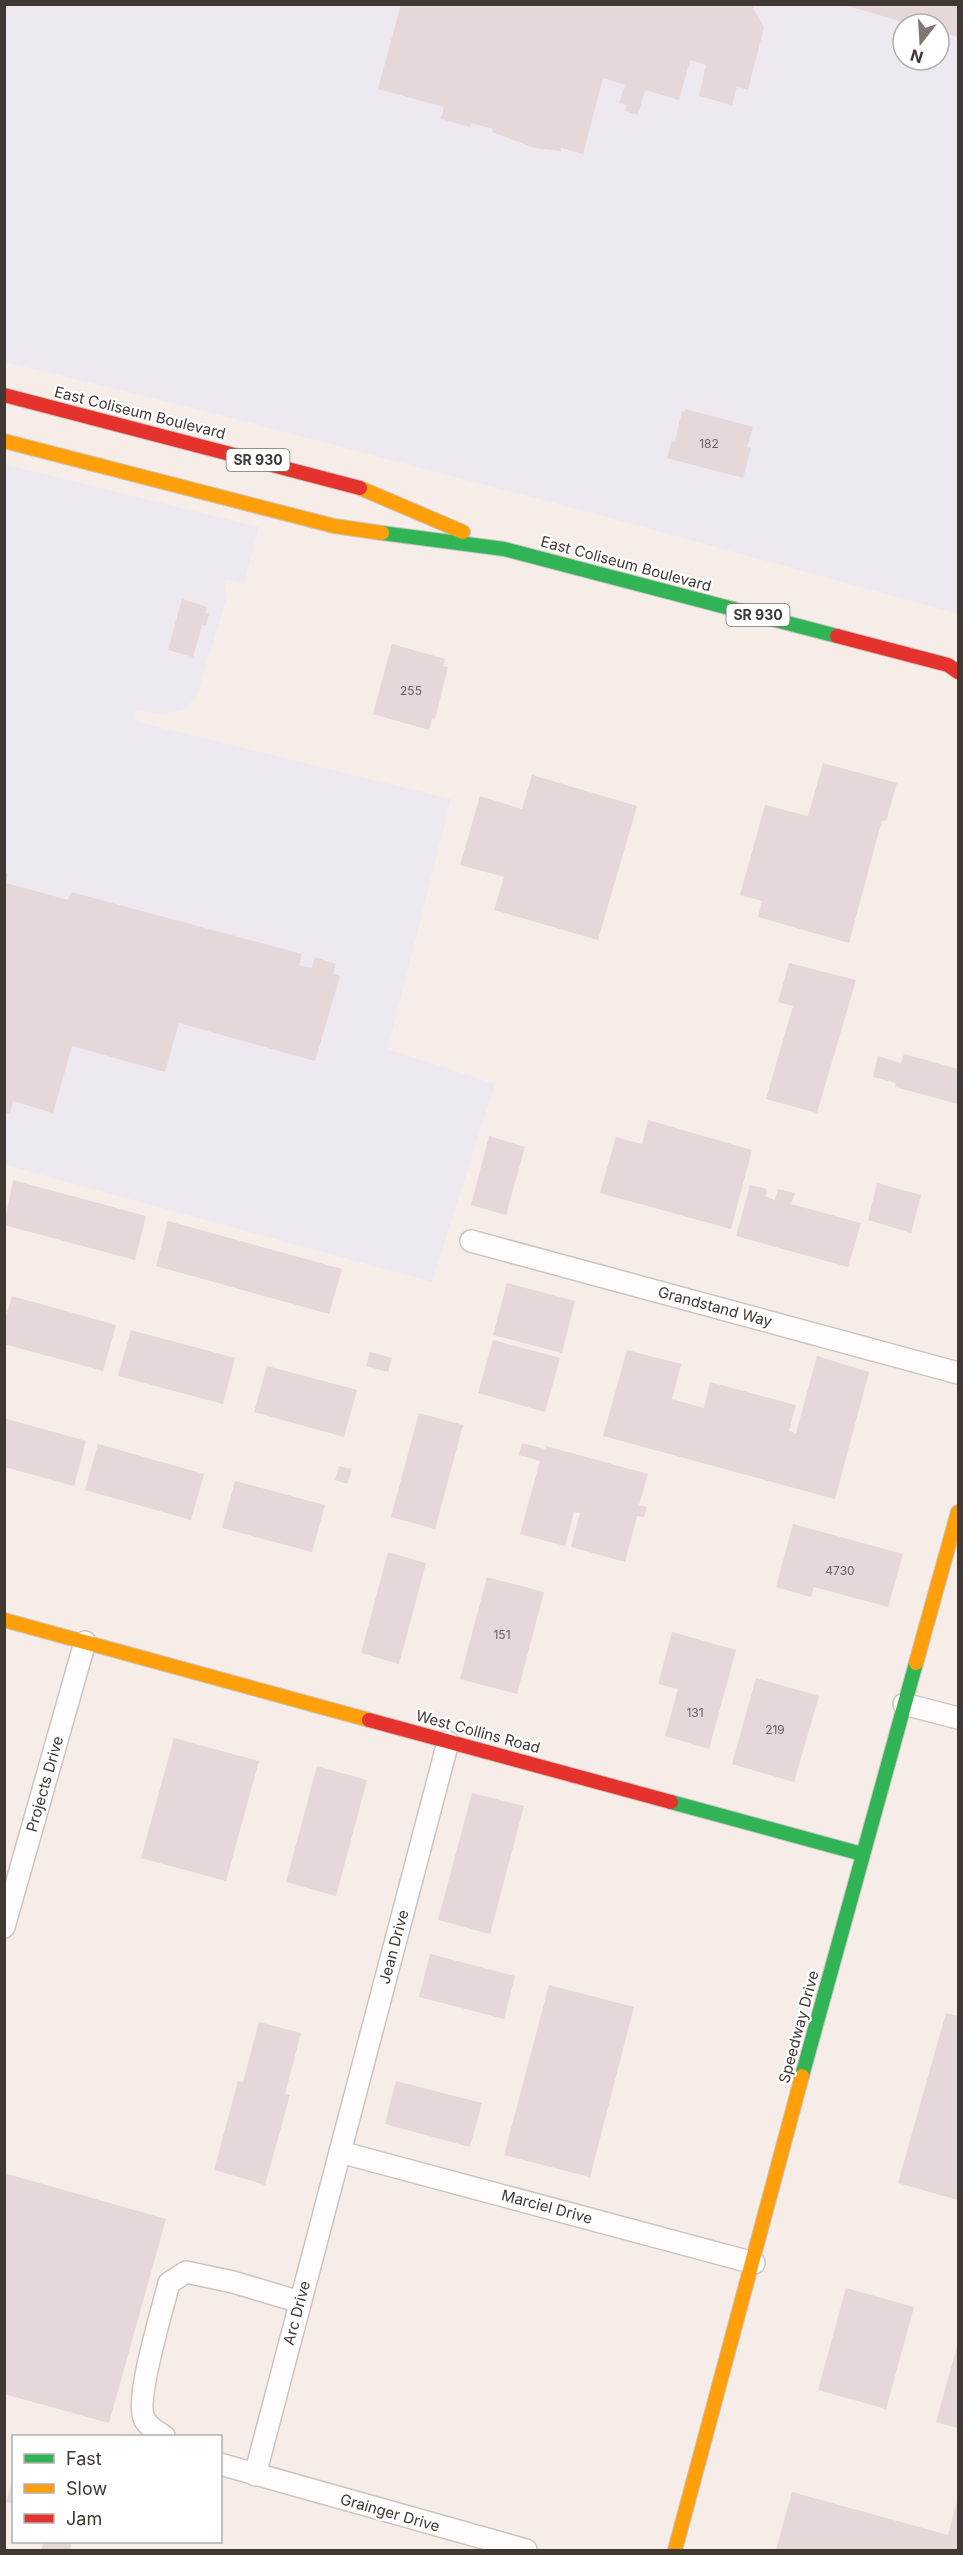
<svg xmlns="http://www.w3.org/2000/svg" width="963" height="2555" viewBox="0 0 963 2555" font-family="Inter,sans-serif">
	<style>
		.commercial { fill: #eee8f1; fill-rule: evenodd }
		.building { fill: #e6d7d9 }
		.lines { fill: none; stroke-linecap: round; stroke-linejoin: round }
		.street-casing { stroke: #cdc4c0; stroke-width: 24 }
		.fast-casing { stroke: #cdc4c0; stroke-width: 16 }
		.slow-casing { stroke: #cdc4c0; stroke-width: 16 }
		.jam-casing { stroke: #cdc4c0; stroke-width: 16 }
		.street { stroke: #fefcfc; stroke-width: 21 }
		.fast { stroke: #30b455; stroke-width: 14 }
		.slow { stroke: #ff9f0a; stroke-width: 14 }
		.jam { stroke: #e5322d; stroke-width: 14 }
		.labels { text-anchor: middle; stroke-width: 4.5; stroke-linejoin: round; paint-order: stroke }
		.number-label { font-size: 12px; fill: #6b625e }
		.shield { fill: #fff; stroke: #797470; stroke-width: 1.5 }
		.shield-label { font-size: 14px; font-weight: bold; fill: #403833 }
		.street-label { font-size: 15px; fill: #403833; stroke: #fff }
	</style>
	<rect width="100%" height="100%" fill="#f7ede8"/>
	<g class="commercial">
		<path d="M 5,5 L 958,5 L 958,614 L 596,514 L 189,407 L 5,362 ZM 903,24 L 939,24 L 939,60 L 903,60 Z"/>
		<polygon points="4,464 259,527 244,584 226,579 224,582 226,600 196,698 183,710 163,714 139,711 136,714 135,719 138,722 451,799 388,1049 495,1084 432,1282 5,1165"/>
	</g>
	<g class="building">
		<polygon points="401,4 751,4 764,27 748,90 737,87 732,105 699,96 706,65 690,60 679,100 645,90 638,115 625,111 627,105 619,103 625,85 603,78 583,154 561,148 561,151 535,148 492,132 493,129 472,123 470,127 441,119 444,107 378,89"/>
		<polygon points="841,4 958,4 958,37 939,32 939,24 910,24"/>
		<polygon points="685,409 753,427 747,447 751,448 743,478 667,458 672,440 675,441 682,411 685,412"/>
		<polygon points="182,599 207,607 205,613 209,614 206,626 202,625 193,657 168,650"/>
		<polygon points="392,644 445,659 443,666 448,667 435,719 432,718 429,730 373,714"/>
		<polygon points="823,763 897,783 886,821 882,820 849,943 758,917 762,901 740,895 765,805 808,816"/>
		<polygon points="532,775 637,806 598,940 494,910 504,877 460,865 480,796 522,809"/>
		<polygon points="4,873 8,874 6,883 68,900 71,892 302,954 299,965 312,968 315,957 336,964 333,974 340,976 315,1061 179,1023 165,1072 72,1046 53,1113 13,1101 10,1114 4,1113"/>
		<polygon points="789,963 856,980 817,1113 766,1099 793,1006 778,1002"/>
		<polygon points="904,1054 958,1069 958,1104 895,1087 896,1083 873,1077 878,1056 901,1063"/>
		<polygon points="648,1120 752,1150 731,1229 600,1193 616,1137 642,1144"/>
		<polygon points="489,1136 525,1147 506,1215 471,1205"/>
		<polygon points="13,1180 146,1216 135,1260 4,1225"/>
		<polygon points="877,1183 921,1195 911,1233 868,1220"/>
		<polygon points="750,1185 767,1189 765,1196 775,1200 778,1189 795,1193 791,1204 861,1223 848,1267 736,1236"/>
		<polygon points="168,1221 342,1269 329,1314 156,1266"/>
		<polygon points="507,1283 575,1301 562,1353 493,1335"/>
		<polygon points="12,1296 116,1325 103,1371 4,1344 4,1322"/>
		<polygon points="131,1330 235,1358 223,1404 118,1376"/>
		<polygon points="493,1340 560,1358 545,1412 478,1393"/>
		<polygon points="627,1350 681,1364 672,1399 704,1408 710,1382 796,1405 789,1431 796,1433 817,1356 869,1372 835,1499 603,1436"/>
		<polygon points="370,1352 392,1358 388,1372 366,1366"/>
		<polygon points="267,1366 357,1390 344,1437 254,1412"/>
		<polygon points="419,1413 463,1425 435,1529 391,1517"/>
		<polygon points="4,1418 86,1441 74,1486 4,1467"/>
		<polygon points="522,1443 545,1449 546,1446 648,1474 639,1505 647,1507 644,1517 637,1516 625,1562 571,1547 580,1513 574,1512 565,1546 520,1534 540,1461 519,1455"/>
		<polygon points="98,1444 204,1474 191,1520 85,1490"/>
		<polygon points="339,1466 352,1469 347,1484 335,1480"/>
		<polygon points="235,1481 325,1505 312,1552 222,1528"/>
		<polygon points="793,1524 903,1554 888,1607 814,1587 811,1597 776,1587"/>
		<polygon points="388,1552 426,1563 399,1664 361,1653"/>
		<polygon points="487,1577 544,1592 517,1694 460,1679"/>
		<polygon points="672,1632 736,1650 709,1749 665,1736 678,1689 658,1684"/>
		<polygon points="756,1678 819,1696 794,1782 732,1764"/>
		<polygon points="174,1738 259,1761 226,1881 141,1858"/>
		<polygon points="317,1766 367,1780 336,1896 286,1882"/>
		<polygon points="472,1793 524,1806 490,1934 438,1920"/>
		<polygon points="430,1954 515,1976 504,2019 419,1997"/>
		<polygon points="549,1985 634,2007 590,2177 504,2155"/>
		<polygon points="946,2013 958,2016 958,2200 898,2183"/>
		<polygon points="259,2022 301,2033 285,2094 290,2095 265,2185 214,2170 238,2081 243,2082"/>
		<polygon points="396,2081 482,2103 470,2147 385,2124"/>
		<polygon points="4,2173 166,2219 109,2423 4,2394"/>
		<polygon points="846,2288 914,2307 886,2409 818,2390"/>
		<polygon points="958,2343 958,2428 936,2422"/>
		<polygon points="13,2479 14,2479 14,2504 6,2502"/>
		<polygon points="792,2492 948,2535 958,2498 958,2550 776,2550"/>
		<polygon points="44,2542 72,2542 70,2550 41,2550"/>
	</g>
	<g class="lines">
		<defs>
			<g id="street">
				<polyline points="471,1241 958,1373"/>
				<polyline points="904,1704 958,1718"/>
				<polyline points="4,1927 85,1642"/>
				<polyline points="340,2152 754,2263"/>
				<path d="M 164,2436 C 157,2432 147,2426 144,2418 C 135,2398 163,2308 169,2283 L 186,2272 L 233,2282 L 300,2302"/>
				<polyline points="220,2464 526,2550"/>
				<polyline points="255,2475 448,1742"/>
			</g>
			<g id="fast">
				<polyline points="382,533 504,549 837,636"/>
				<polyline points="671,1802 862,1854"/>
				<polyline points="802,2076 916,1663"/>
			</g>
			<g id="slow">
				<polyline points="4,441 334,526 382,533"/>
				<polyline points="360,488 463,532"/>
				<polyline points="4,1620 369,1720"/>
				<polyline points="916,1663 958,1512"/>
				<polyline points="675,2550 802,2076"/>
			</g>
			<g id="jam">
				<polyline points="4,395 360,488"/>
				<polyline points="837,636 948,665 958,672"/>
				<polyline points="369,1720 671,1802"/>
			</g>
		</defs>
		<use href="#street" class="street-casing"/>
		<use href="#fast" class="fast-casing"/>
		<use href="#slow" class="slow-casing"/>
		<use href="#jam" class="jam-casing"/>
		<use href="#street" class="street"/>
		<use href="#fast" class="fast"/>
		<use href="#slow" class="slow"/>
		<use href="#jam" class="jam"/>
	</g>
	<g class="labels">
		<g class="number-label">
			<text x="709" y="448">182</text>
			<text x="411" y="695">255</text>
			<text x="840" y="1575">4730</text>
			<text x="502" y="1639">151</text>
			<text x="695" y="1717">131</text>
			<text x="775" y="1734">219</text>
		</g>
		<g class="shield">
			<rect x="226.5" y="449" width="63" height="22" rx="4.5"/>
			<rect x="726.5" y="604" width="63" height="22" rx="4.5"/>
		</g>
		<g class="shield-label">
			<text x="258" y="465">SR 930</text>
			<text x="758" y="620">SR 930</text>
		</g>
		<g class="street-label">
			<text transform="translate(140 413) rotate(14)" y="5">East Coliseum Boulevard</text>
			<text transform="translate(626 564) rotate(15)" y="5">East Coliseum Boulevard</text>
			<text transform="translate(715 1307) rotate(15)" y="5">Grandstand Way</text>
			<text transform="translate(478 1732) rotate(15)" y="5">West Collins Road</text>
			<text transform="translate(45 1784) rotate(-74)" y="5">Projects Drive</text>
			<text transform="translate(394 1947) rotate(-75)" y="5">Jean Drive</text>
			<text transform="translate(799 2027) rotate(-75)" y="5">Speedway Drive</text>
			<text transform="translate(547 2207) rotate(15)" y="5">Marciel Drive</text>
			<text transform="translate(297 2313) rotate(-75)" y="5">Arc Drive</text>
			<text transform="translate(390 2513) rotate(16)" y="5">Grainger Drive</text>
		</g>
	</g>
	<rect width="963" height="2555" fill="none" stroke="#403833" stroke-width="12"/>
	<rect x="12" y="2435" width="210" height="108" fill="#ffffff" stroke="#b3afad" stroke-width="1.5"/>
	<rect x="24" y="2454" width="30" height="9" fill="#30b455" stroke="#b3afad" stroke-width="1.5"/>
	<text x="66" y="2465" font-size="18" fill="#403833">Fast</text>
	<rect x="24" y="2484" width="30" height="9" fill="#ff9f0a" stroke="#b3afad" stroke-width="1.5"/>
	<text x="66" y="2495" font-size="18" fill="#403833">Slow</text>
	<rect x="24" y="2514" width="30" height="9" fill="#e5322d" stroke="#b3afad" stroke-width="1.5"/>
	<text x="66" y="2525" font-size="18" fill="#403833">Jam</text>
	<g transform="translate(921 42) rotate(197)"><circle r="28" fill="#ffffff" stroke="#b3afad" stroke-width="1.5"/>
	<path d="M0-4.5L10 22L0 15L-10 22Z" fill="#807772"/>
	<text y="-9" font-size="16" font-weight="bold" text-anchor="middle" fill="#403833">N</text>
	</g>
</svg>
